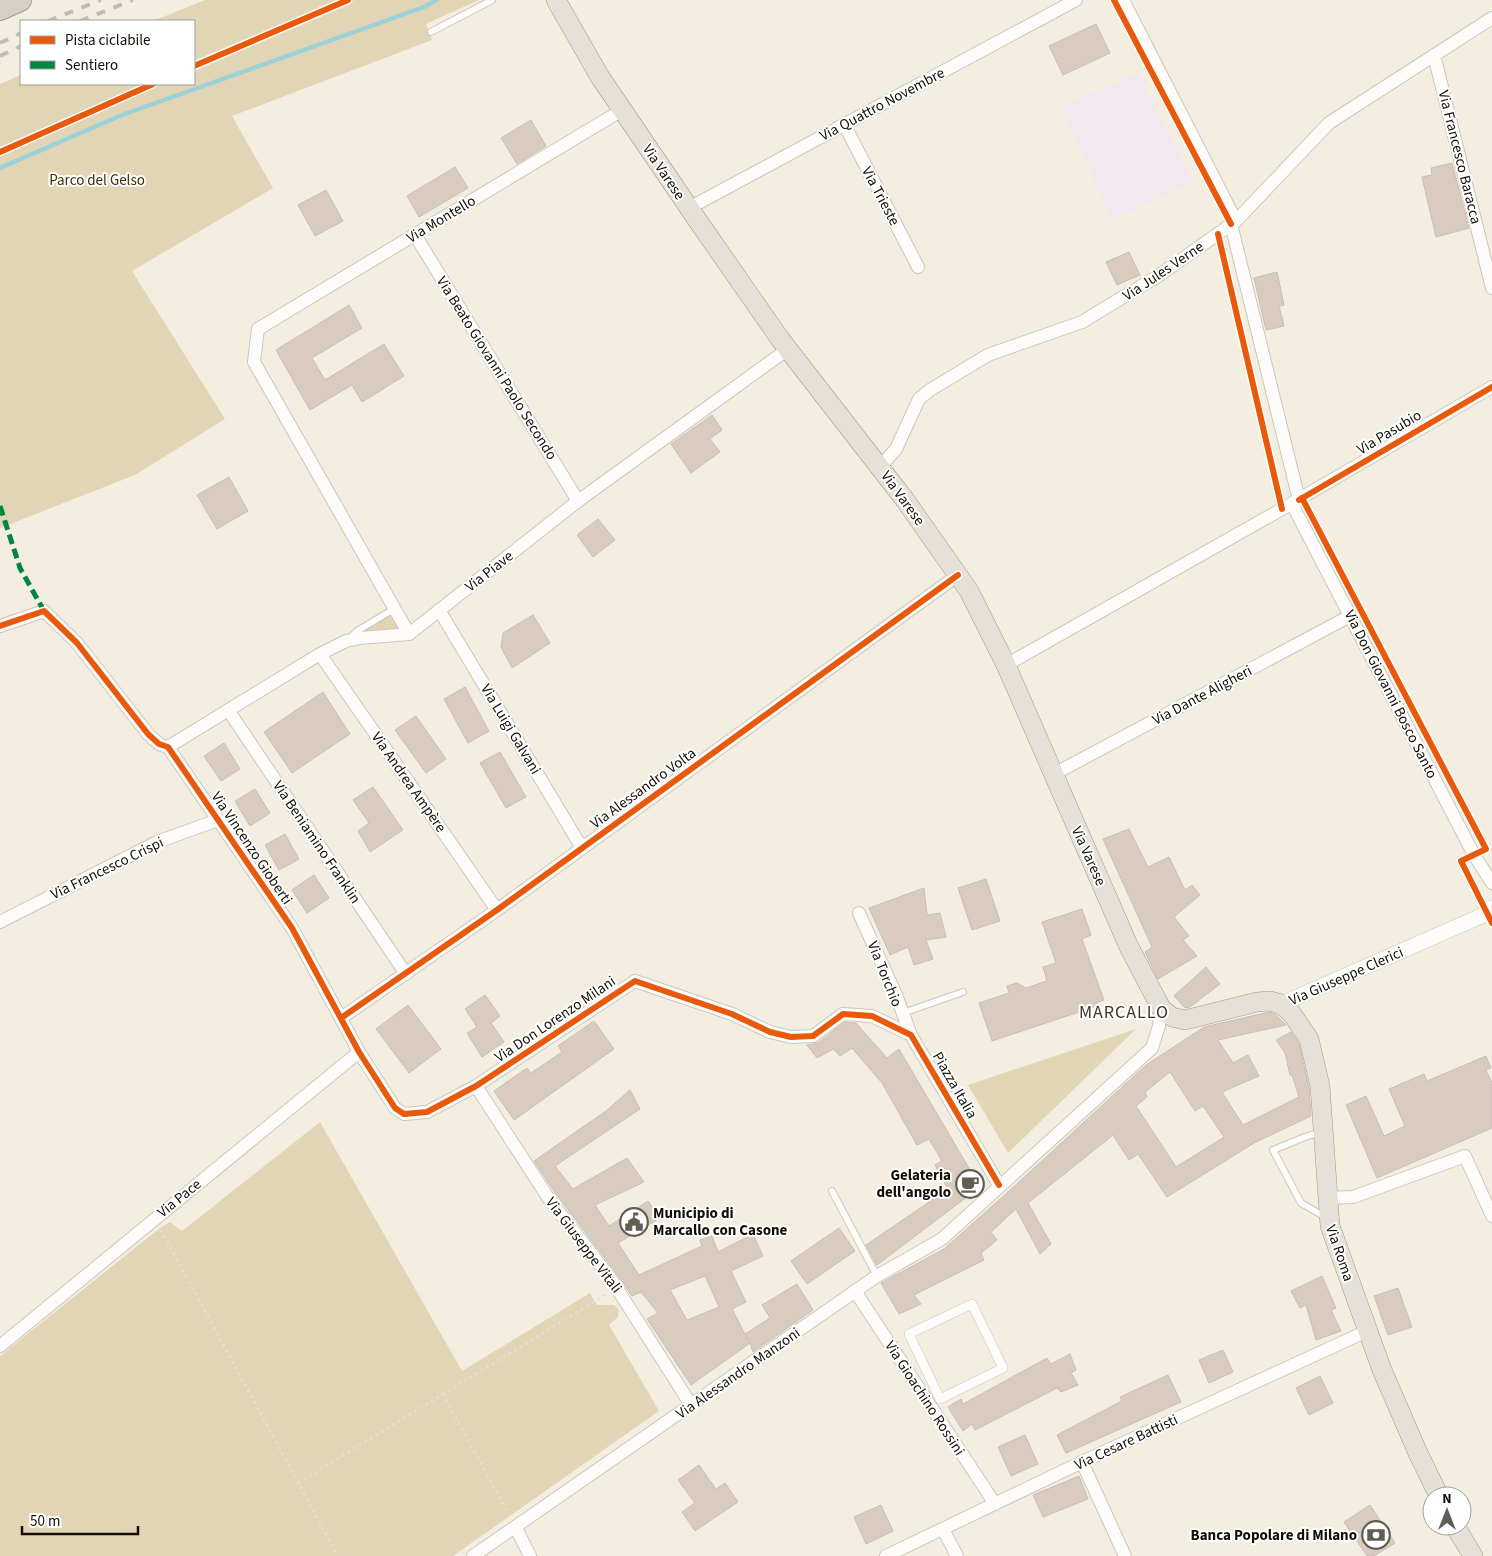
<svg xmlns="http://www.w3.org/2000/svg" width="1492" height="1556" viewBox="0 0 1492 1556" font-family="'Source Sans 3',sans-serif">
	<style>
		.industrial { fill: #f0e9ef }
		.green { fill: #e2d5b6 }
		.lines { fill: none; stroke-linecap: round; stroke-linejoin: round }
		.stream { stroke: #9cd1d6; stroke-width: 4.5 }
		.building { fill: #d9ccbf; stroke: #c6bfb7; fill-rule: evenodd }
		.service-casing { stroke: #cbc7bd; stroke-width: 8 }
		.pedestrian-casing { stroke: #cbc7bd; stroke-width: 10 }
		.minor-casing { stroke: #cbc7bd; stroke-width: 14 }
		.tertiary-casing { stroke: #cbc7bd; stroke-width: 16 }
		.primary-casing { stroke: #a29a87; stroke-width: 20 }
		.motorway-casing { stroke: #a29a87; stroke-width: 24 }
		.path { stroke: #e0dfdb; stroke-width: 2.5; stroke-dasharray: 2.5 4; stroke-linecap: butt }
		.service { stroke: #fdfcfa; stroke-width: 6 }
		.pedestrian { stroke: #fdfcfa; stroke-width: 9 }
		.minor { stroke: #fdfcfa; stroke-width: 12 }
		.tertiary { stroke: #fdfcfa; stroke-width: 15 }
		.primary { stroke: #e5e1d8; stroke-width: 19 }
		.motorway { stroke: #d5d0c2; stroke-width: 22 }
		.rail { stroke: #bebdba; stroke-width: 4; stroke-dasharray: 9 9; stroke-linecap: butt }
		.quiet { stroke: #00873e; stroke-width: 5; stroke-dasharray: 10 5; stroke-linecap: butt }
		.cycleway-casing { stroke: #fff; stroke-width: 9 }
		.cycleway { stroke: #e8590c; stroke-width: 6 }
		.labels { text-anchor: middle; stroke-width: 4; stroke-linejoin: round; paint-order: stroke }
		.street-label { font-size: 15px; fill: #120f07; stroke: #fff }
		.park-label { font-size: 15px; fill: #3e2f00; stroke: #fff }
		.poi-label { font-size: 15px; font-weight: bold; fill: #120f07; stroke: #fff; text-anchor: end }
		.quarter-label { font-size: 18px; letter-spacing: 1px; fill: #3f3723; stroke: #fff }
	</style>
	<rect width="100%" height="100%" fill="#f4eee1"/>
	<polygon class="industrial" points="1137,73 1194,181 1112,220 1061,107"/>
	<g class="green">
		<polygon points="205,0 479,0 426,24 432,40 232,116 273,188 132,271 225,419 135,475 0,528 0,84 21,75 21,84 194,84 194,21 153,21"/>
		<polygon points="388,615 391,615 398,627 397,629 364,632 364,629"/>
		<polygon points="1136,1029 1008,1153 968,1085"/>
		<polygon points="320,1122 462,1371 590,1293 597,1305 614,1305 619,1310 618,1317 609,1325 659,1411 453,1556 0,1556 0,1356 160,1228 170,1222 182,1231"/>
	</g>
	<g class="lines">
		<polyline class="stream" points="0,168 122,115 424,7 436,0"/>
	</g>
	<g class="building">
		<polygon points="1096,24 1110,53 1063,75 1049,46"/>
		<polygon points="531,120 546,146 517,164 501,138"/>
		<polygon points="1452,163 1469,228 1436,237 1422,177 1432,175 1431,168"/>
		<polygon points="455,167 468,188 419,217 407,196"/>
		<polygon points="326,190 343,221 315,236 298,205"/>
		<polygon points="1129,252 1140,275 1117,285 1106,262"/>
		<polygon points="1277,272 1284,305 1279,306 1284,326 1266,330 1254,278"/>
		<polygon points="349,305 362,328 312,358 325,380 384,344 404,376 362,402 352,385 310,410 276,350"/>
		<polygon points="712,415 722,430 710,439 720,452 691,473 671,444"/>
		<polygon points="229,477 248,511 217,529 197,495"/>
		<polygon points="598,519 615,540 593,557 577,535"/>
		<polygon points="533,615 550,643 512,668 501,647 503,633"/>
		<polygon points="465,687 489,731 468,743 444,699"/>
		<polygon points="323,692 350,734 292,773 264,732"/>
		<polygon points="416,716 446,759 426,773 395,730"/>
		<polygon points="224,743 240,769 221,781 204,756"/>
		<polygon points="500,752 526,797 506,808 480,763"/>
		<polygon points="373,787 403,830 370,852 358,831 369,823 353,800"/>
		<polygon points="255,789 270,813 250,826 235,801"/>
		<polygon points="1129,829 1148,867 1169,857 1185,890 1192,885 1200,895 1174,917 1189,936 1183,940 1197,956 1158,979 1145,952 1152,947 1103,839"/>
		<polygon points="285,834 299,859 279,870 265,845"/>
		<polygon points="314,875 329,898 307,913 292,890"/>
		<polygon points="986,879 1000,921 972,930 958,888"/>
		<polygon points="924,888 927,915 940,913 946,937 926,940 933,959 914,965 908,947 890,955 869,908"/>
		<polygon points="1082,909 1091,935 1082,939 1104,1000 1096,1003 1097,1006 992,1041 979,1003 1009,993 1007,986 1017,983 1026,988 1047,981 1043,967 1056,963 1042,922"/>
		<polygon points="1206,967 1220,984 1190,1007 1185,1008 1174,996"/>
		<polygon points="485,995 500,1016 491,1023 504,1042 482,1057 467,1033 477,1027 465,1009"/>
		<polygon points="408,1005 441,1049 409,1073 376,1029"/>
		<path d="M 1269,1012 L 1275,1014 L 1286,1025 L 1218,1040 L 1233,1063 L 1248,1055 L 1259,1076 L 1222,1092 L 1243,1125 L 1299,1097 L 1292,1075 L 1290,1075 L 1285,1053 L 1276,1040 L 1291,1032 L 1299,1044 L 1309,1088 L 1311,1116 L 1254,1143 L 1167,1197 L 1138,1154 L 1129,1160 L 1113,1135 L 1028,1203 L 1051,1244 L 1040,1254 L 1016,1209 L 991,1232 L 997,1240 L 981,1253 L 984,1260 L 914,1295 L 921,1304 L 899,1314 L 881,1283 L 944,1249 L 1007,1193 L 1146,1065 L 1204,1027 ZM 1170,1072 L 1195,1111 L 1203,1106 L 1224,1137 L 1176,1167 L 1136,1106 L 1147,1097 L 1145,1092 Z"/>
		<polygon points="594,1021 614,1049 514,1120 494,1091 527,1068 531,1073 562,1052 558,1046"/>
		<polygon points="845,1022 856,1023 887,1058 899,1049 980,1187 877,1265 866,1245 948,1189 935,1165 942,1161 929,1139 917,1145 882,1083 852,1048 840,1056 833,1049 817,1058 807,1045 818,1043"/>
		<polygon points="1486,1056 1491,1068 1486,1070 1492,1083 1492,1128 1377,1178 1346,1105 1366,1096 1384,1136 1405,1126 1389,1089 1424,1074 1427,1081"/>
		<path d="M 630,1090 L 640,1109 L 555,1166 L 573,1189 L 627,1158 L 644,1182 L 595,1205 L 609,1226 L 648,1201 L 660,1218 L 618,1243 L 639,1275 L 702,1246 L 700,1240 L 712,1236 L 718,1252 L 753,1234 L 763,1256 L 731,1271 L 746,1302 L 732,1309 L 748,1340 L 745,1334 L 770,1318 L 762,1305 L 797,1284 L 813,1310 L 753,1352 L 750,1343 L 691,1385 L 647,1319 L 658,1313 L 641,1292 L 632,1296 L 617,1274 L 556,1194 L 534,1161 L 606,1111 ZM 705,1276 L 719,1307 L 687,1320 L 670,1290 Z"/>
		<polygon points="839,1228 855,1251 807,1284 791,1261"/>
		<polygon points="1322,1276 1336,1308 1331,1310 1341,1331 1316,1340 1306,1305 1300,1308 1291,1291"/>
		<polygon points="1398,1288 1412,1327 1388,1335 1374,1296"/>
		<polygon points="1223,1350 1233,1372 1209,1383 1199,1360"/>
		<polygon points="1070,1354 1076,1370 1071,1373 1078,1385 1061,1392 1057,1388 975,1430 972,1424 963,1431 948,1407 961,1399 963,1404 1047,1358 1051,1364"/>
		<polygon points="1168,1375 1181,1402 1066,1453 1057,1435 1122,1401 1120,1397"/>
		<polygon points="1320,1376 1333,1403 1309,1415 1296,1388"/>
		<polygon points="1025,1435 1038,1464 1011,1476 998,1447"/>
		<polygon points="699,1465 716,1489 725,1483 738,1502 695,1531 682,1512 695,1503 678,1480"/>
		<polygon points="1079,1476 1088,1499 1043,1517 1033,1495"/>
		<polygon points="881,1505 893,1531 866,1544 854,1517"/>
		<polygon points="1370,1505 1395,1543 1374,1556 1367,1556 1344,1522"/>
	</g>
	<g class="lines">
		<defs>
			<g id="service">
				<polyline points="431,32 492,0"/>
				<polyline points="349,639 357,631 394,609"/>
				<polyline points="903,1013 963,992"/>
				<polyline points="1321,1132 1305,1137 1273,1150 1301,1203 1327,1218"/>
				<polyline points="832,1191 877,1276"/>
			</g>
			<polygon id="pedestrian" points="972,1304 1003,1368 940,1399 909,1334"/>
			<g id="minor">
				<polyline points="1123,0 1236,221"/>
				<polyline points="1434,55 1492,288"/>
				<polyline points="844,124 918,267"/>
				<polyline points="689,208 1076,0"/>
				<polyline points="1231,224 1299,500"/>
				<polyline points="415,235 578,501"/>
				<polyline points="880,467 896,449 919,399 930,390 988,355 1082,322 1158,276 1236,221 1329,123 1492,18"/>
				<polyline points="1292,504 1474,855 1492,883"/>
				<polyline points="439,610 582,848"/>
				<polyline points="0,626 44,611 77,643 148,734 159,744 168,747 292,928 359,1052 395,1108 404,1114 427,1112 476,1086 635,981 732,1014 770,1032 791,1037 813,1036 843,1014 872,1016 911,1035 999,1185"/>
				<polyline points="409,634 254,362 258,329 622,110"/>
				<polyline points="320,654 497,910"/>
				<polyline points="1006,665 1282,509 1492,387"/>
				<polyline points="228,710 406,974"/>
				<polyline points="168,747 320,654 346,641 360,638 409,634 578,501 788,349"/>
				<polyline points="1054,774 1350,616"/>
				<polyline points="859,913 896,995 911,1035"/>
				<polyline points="0,922 157,842 218,820"/>
				<polyline points="341,1018 497,910 958,575"/>
				<polyline points="476,1086 549,1199 611,1279 691,1405"/>
				<polyline points="1327,1198 1353,1197 1465,1156 1492,1216"/>
				<polyline points="855,1291 995,1504"/>
				<polyline points="0,1346 359,1052"/>
				<polyline points="1082,1462 1125,1556"/>
				<polyline points="516,1528 530,1556"/>
				<polyline points="943,1529 957,1556"/>
				<polyline points="473,1556 877,1276 942,1239 1152,1048 1159,1026 1161,1008"/>
				<polyline points="886,1556 1082,1462 1367,1331"/>
			</g>
			<polyline id="tertiary" points="1281,1004 1488,913 1492,908"/>
			<g id="primary">
				<polyline points="556,0 600,77 698,221 780,339 905,500 969,591 1006,665 1129,947 1161,1008 1172,1017 1185,1020 1257,1002 1270,1001 1281,1004 1292,1014 1309,1039 1320,1086 1330,1226 1382,1370 1418,1453 1439,1496"/>
				<polyline points="1455,1526 1473,1556"/>
			</g>
			<polyline id="motorway" points="0,9 20,0"/>
		</defs>
		<use href="#service" class="service-casing"/>
		<use href="#pedestrian" class="pedestrian-casing"/>
		<use href="#minor" class="minor-casing"/>
		<use href="#tertiary" class="tertiary-casing"/>
		<use href="#primary" class="primary-casing"/>
		<use href="#motorway" class="motorway-casing"/>
		<g class="path">
			<polyline points="161,1230 338,1556"/>
			<polyline points="443,1394 509,1515"/>
			<polyline points="298,1483 605,1295"/>
		</g>
		<use href="#service" class="service"/>
		<use href="#pedestrian" class="pedestrian"/>
		<use href="#minor" class="minor"/>
		<use href="#tertiary" class="tertiary"/>
		<use href="#primary" class="primary"/>
		<use href="#motorway" class="motorway"/>
		<g class="rail">
			<polyline points="48,21 101,0"/>
			<polyline points="80,21 133,0"/>
			<polyline points="0,43 21,33"/>
			<polyline points="0,56 21,46"/>
		</g>
		<polyline class="quiet" points="0,506 20,568 44,611"/>
		<defs>
			<g id="cycleway">
				<polyline points="1114,0 1231,224"/>
				<polyline points="194,66 348,0"/>
				<polyline points="0,152 153,84"/>
				<polyline points="1218,234 1282,509"/>
				<polyline points="1302,498 1486,849 1461,861 1492,923"/>
				<polyline points="1299,500 1492,387"/>
				<polyline points="0,626 44,611 77,643 148,734 159,744 168,747 292,928 359,1052 395,1108 404,1114 427,1112 476,1086 635,981 732,1014 770,1032 791,1037 813,1036 843,1014 872,1016 911,1035 999,1185"/>
				<polyline points="341,1018 497,910 958,575"/>
			</g>
		</defs>
		<use href="#cycleway" class="cycleway-casing"/>
		<use href="#cycleway" class="cycleway"/>
	</g>
	<defs>
		<symbol id="cafe-ring" viewBox="-11 -11 22 22"><circle r="9.5" fill="#fff" stroke="#615d53" stroke-width="1.5"/><path d="M-5.5-4.5H6V0H3Q3 3.5 0 3.5H-2.5Q-5.5 3.5-5.5 0ZM3-3.2v2h1.7v-2ZM-6 4.5H4V6H-6Z" fill="#615d53"/></symbol>
		<symbol id="civic-ring" viewBox="-11 -11 22 22"><circle r="9.5" fill="#fff" stroke="#615d53" stroke-width="1.5"/><path d="M-.6-6.5H3V-4.5H.6V-3L4-1V1h2V6H-6V1h2V-1L-.6-3ZM-1.2 2.5V6h2.4V2.5Z" fill="#615d53"/></symbol>
		<symbol id="bank-ring" viewBox="-11 -11 22 22"><circle r="9.5" fill="#fff" stroke="#615d53" stroke-width="1.5"/><path d="M-6-4H6V4H-6ZM0-2.3a2.3 2.3 0 1 0 0 4.6a2.3 2.3 0 1 0 0-4.6Z" fill="#615d53"/></symbol>
	</defs>
	<g fill-rule="evenodd">
		<use href="#cafe-ring" x="954" y="1168" width="32" height="32"/>
		<use href="#civic-ring" x="618" y="1206" width="32" height="32"/>
		<use href="#bank-ring" x="1360" y="1519" width="32" height="32"/>
	</g>
	<g class="labels">
		<g class="street-label">
			<text transform="translate(882 104) rotate(-28)" y="5">Via Quattro Novembre</text>
			<text transform="translate(1460 157) rotate(76)" y="5">Via Francesco Baracca</text>
			<text transform="translate(664 172) rotate(56)" y="5">Via Varese</text>
			<text transform="translate(881 196) rotate(62)" y="5">Via Trieste</text>
			<text transform="translate(441 219) rotate(-31)" y="5">Via Montello</text>
			<text transform="translate(1163 271) rotate(-34)" y="5">Via Jules Verne</text>
			<text transform="translate(497 368) rotate(58)" y="5">Via Beato Giovanni Paolo Secondo</text>
			<text transform="translate(1389 432) rotate(-31)" y="5">Via Pasubio</text>
			<text transform="translate(903 498) rotate(54)" y="5">Via Varese</text>
			<text transform="translate(489 571) rotate(-38)" y="5">Via Piave</text>
			<text transform="translate(1391 694) rotate(63)" y="5">Via Don Giovanni Bosco Santo</text>
			<text transform="translate(1202 695) rotate(-28)" y="5">Via Dante Aligheri</text>
			<text transform="translate(511 729) rotate(59)" y="5">Via Luigi Galvani</text>
			<text transform="translate(409 782) rotate(55)" y="5">Via Andrea Ampère</text>
			<text transform="translate(643 788) rotate(-36)" y="5">Via Alessandro Volta</text>
			<text transform="translate(317 842) rotate(56)" y="5">Via Beniamino Franklin</text>
			<text transform="translate(252 848) rotate(56)" y="5">Via Vincenzo Gioberti</text>
			<text transform="translate(1089 856) rotate(66)" y="5">Via Varese</text>
			<text transform="translate(107 868) rotate(-26)" y="5">Via Francesco Crispi</text>
			<text transform="translate(885 974) rotate(68)" y="5">Via Torchio</text>
			<text transform="translate(1346 976) rotate(-24)" y="5">Via Giuseppe Clerici</text>
			<text transform="translate(555 1019) rotate(-34)" y="5">Via Don Lorenzo Milani</text>
			<text transform="translate(955 1085) rotate(60)" y="5">Piazza Italia</text>
			<text transform="translate(179 1198) rotate(-39)" y="5">Via Pace</text>
			<text transform="translate(584 1245) rotate(53)" y="5">Via Giuseppe Vitali</text>
			<text transform="translate(1340 1253) rotate(71)" y="5">Via Roma</text>
			<text transform="translate(738 1373) rotate(-35)" y="5">Via Alessandro Manzoni</text>
			<text transform="translate(925 1398) rotate(57)" y="5">Via Gioachino Rossini</text>
			<text transform="translate(1126 1442) rotate(-25)" y="5">Via Cesare Battisti</text>
		</g>
		<g class="park-label">
			<text x="97" y="185">Parco del Gelso</text>
		</g>
		<g class="poi-label">
			<text x="951" y="1180">Gelateria<tspan x="951" dy="17">dell'angolo</tspan></text>
			<text x="653" y="1218" text-anchor="start">Municipio di<tspan x="653" dy="17">Marcallo con Casone</tspan></text>
			<text x="1357" y="1540">Banca Popolare di Milano</text>
		</g>
		<g class="quarter-label">
			<text x="1124" y="1018">MARCALLO</text>
		</g>
	</g>
	<rect x="20" y="20" width="175" height="65" fill="#ffffff" stroke="#a09f9c"/>
	<rect x="30" y="36" width="25" height="8" fill="#e8590c" stroke="#a09f9c"/>
	<text x="65" y="45" font-size="15" fill="#120f07">Pista ciclabile</text>
	<rect x="30" y="61" width="25" height="8" fill="#00873e" stroke="#a09f9c"/>
	<text x="65" y="70" font-size="15" fill="#120f07">Sentiero</text>
	<g transform="translate(1447 1511)"><circle r="24" fill="#ffffff" stroke="#a09f9c"/>
	<path d="M0-4L9 19L0 12L-9 19Z" fill="#615d53"/>
	<text y="-8" font-size="14" font-weight="bold" text-anchor="middle" fill="#120f07">N</text>
	</g>
	<path d="M22 1526v8h116v-8" fill="none" stroke="#120f07" stroke-width="2.5"/>
	<text x="30" y="1526" font-size="15" fill="#120f07" stroke="#ffffff" stroke-width="4" paint-order="stroke">50 m</text>
</svg>
